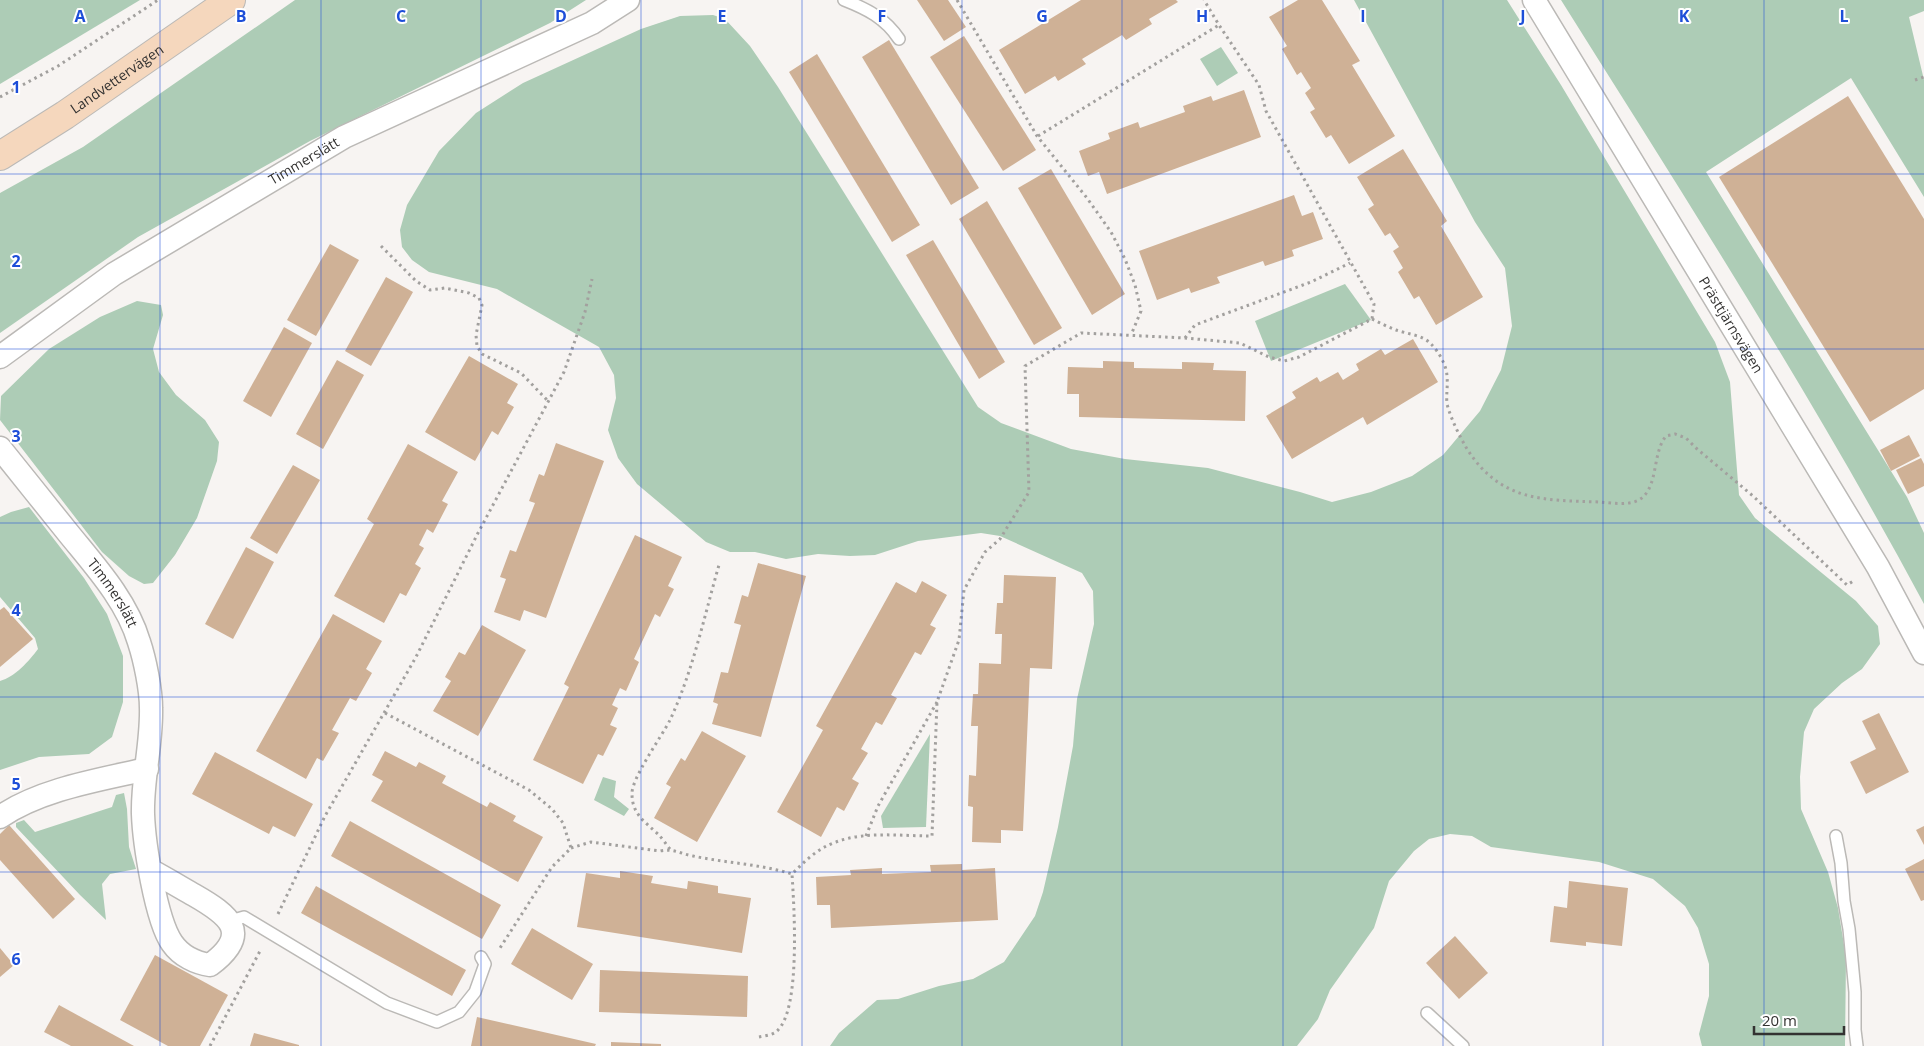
<svg xmlns="http://www.w3.org/2000/svg" width="1924" height="1046" viewBox="0 0 1924 1046" font-family="'Open Sans',sans-serif">
	<style>
		.green { fill: #adccb6 }
		.building { fill: #cfb196 }
		.lines { fill: none; stroke-linecap: round; stroke-linejoin: round }
		.lane-casing { stroke: #bbb9b6; stroke-width: 14 }
		.street-casing { stroke: #bbb9b6; stroke-width: 25 }
		.secondary-casing { stroke: #bbb9b6; stroke-width: 30 }
		.path { stroke: #a2a09e; stroke-width: 3; stroke-dasharray: 2.5 4; stroke-linecap: butt }
		.lane { stroke: #fff; stroke-width: 11 }
		.street { stroke: #fff; stroke-width: 22 }
		.secondary { stroke: #f5d7bd; stroke-width: 28 }
		.grid { fill: none; stroke: #1d4ed8; stroke-width: 1; stroke-opacity: 0.55 }
		.labels { text-anchor: middle; stroke-width: 4; stroke-linejoin: round; paint-order: stroke }
		.street-label { font-size: 14px; fill: #333231; stroke: #fff }
		.grid-label { font-size: 16px; text-anchor: middle; font-weight: bold; fill: #1d4ed8; stroke: #fff; stroke-width: 4; stroke-linejoin: round; paint-order: stroke }
	</style>
	<rect width="100%" height="100%" fill="#f7f4f2"/>
	<g class="green">
		<polygon points="0,0 140,0 0,84"/>
		<polygon points="295,0 586,0 550,23 310,141 138,237 0,333 0,193 83,147"/>
		<polygon points="1354,0 1507,0 1561,85 1715,342 1730,382 1739,495 1755,518 1856,601 1878,626 1880,644 1862,669 1842,683 1814,709 1804,732 1800,777 1801,809 1828,872 1838,908 1846,957 1845,1046 1702,1046 1699,1034 1709,996 1709,964 1698,928 1685,906 1653,879 1599,862 1491,847 1472,836 1450,834 1429,839 1414,851 1389,881 1374,928 1330,990 1318,1019 1297,1046 830,1046 839,1033 877,1000 898,999 939,986 973,979 1004,962 1035,916 1043,892 1058,827 1073,746 1077,699 1094,624 1093,591 1082,573 1000,536 981,533 918,541 875,555 850,556 818,554 786,559 755,552 730,552 706,542 637,484 618,458 608,430 616,398 614,375 599,347 497,289 429,272 412,260 402,247 400,230 407,205 439,151 476,113 523,83 641,29 680,16 713,15 725,19 750,46 778,87 978,407 1001,423 1071,449 1125,459 1208,468 1300,492 1332,502 1371,492 1412,476 1443,455 1480,411 1501,370 1512,326 1505,268 1475,222"/>
		<path d="M 1561,0 L 1924,0 L 1924,11 L 1909,17 L 1924,80 L 1924,197 L 1851,78 L 1706,172 L 1907,497 L 1924,533 L 1924,604 C 1813,397 1686,199 1561,0 Z"/>
		<polygon points="1221,47 1238,73 1217,86 1200,59"/>
		<polygon points="1345,284 1371,320 1271,361 1255,321"/>
		<polygon points="137,301 161,305 163,315 153,349 159,372 176,395 205,420 219,442 217,461 197,518 175,555 153,583 144,584 129,576 102,552 0,420 1,396 49,349 100,317"/>
		<path d="M 29,507 L 84,578 L 107,614 L 123,656 L 123,702 L 112,737 L 89,754 L 39,757 L 0,770 L 0,681 C 15,677 29,661 38,649 L 35,638 L 0,597 L 0,517 L 11,512 Z"/>
		<polygon points="930,734 926,827 883,828 881,816"/>
		<polygon points="603,777 616,781 614,797 629,809 624,816 594,800"/>
		<polygon points="124,793 127,809 129,847 136,869 110,874 102,884 106,920 80,895 16,827 16,823 24,820 35,832 112,807 116,795"/>
	</g>
	<g class="building">
		<polygon points="917,0 948,0 966,27 944,41"/>
		<polygon points="1081,0 1176,0 1178,2 1149,19 1152,24 1126,40 1122,35 1082,59 1086,64 1058,81 1055,76 1025,94 999,50"/>
		<polygon points="1298,0 1322,0 1360,61 1352,65 1395,136 1349,164 1331,135 1326,138 1310,112 1315,109 1305,93 1311,88 1301,72 1297,75 1282,49 1287,46 1269,17"/>
		<polygon points="964,36 1036,150 1003,171 930,57"/>
		<polygon points="889,40 979,188 951,205 862,57"/>
		<polygon points="817,54 920,225 892,242 789,72"/>
		<polygon points="1244,90 1261,137 1107,194 1099,172 1088,176 1079,151 1110,139 1108,133 1138,122 1140,128 1185,112 1183,106 1211,96 1213,101"/>
		<polygon points="1848,96 1924,219 1924,389 1870,422 1719,177"/>
		<polygon points="1403,149 1447,221 1441,226 1483,297 1436,325 1419,296 1414,299 1398,272 1403,268 1393,251 1399,247 1390,233 1385,236 1368,209 1374,205 1357,177"/>
		<polygon points="1051,169 1125,294 1092,315 1018,188"/>
		<polygon points="1294,195 1302,216 1313,212 1323,239 1292,250 1294,256 1265,266 1263,261 1217,277 1220,283 1191,293 1189,288 1157,300 1139,251"/>
		<polygon points="987,201 1062,328 1034,345 959,219"/>
		<polygon points="933,240 1005,362 979,379 906,255"/>
		<polygon points="330,244 359,260 316,336 287,320"/>
		<polygon points="386,277 413,292 371,366 345,351"/>
		<polygon points="284,327 312,343 271,417 243,401"/>
		<polygon points="1413,339 1438,382 1367,425 1363,417 1292,459 1266,416 1296,398 1292,392 1317,377 1320,382 1338,372 1343,380 1359,370 1356,364 1381,349 1385,355"/>
		<polygon points="469,356 518,384 507,403 514,407 498,435 492,431 475,461 425,432"/>
		<polygon points="337,360 364,375 323,449 296,434"/>
		<polygon points="1103,361 1134,362 1134,368 1182,369 1182,362 1214,363 1213,370 1246,371 1245,421 1079,417 1079,394 1067,394 1068,367 1103,368"/>
		<polygon points="1909,435 1920,456 1891,471 1880,450"/>
		<polygon points="556,443 604,461 546,618 524,610 520,621 494,612 506,579 500,577 510,550 516,552 535,503 529,501 539,474 544,476"/>
		<polygon points="408,444 458,472 442,501 448,504 433,533 427,529 419,545 424,548 415,564 421,568 406,596 400,593 384,623 334,596 374,524 367,519"/>
		<polygon points="1921,458 1924,464 1924,486 1908,494 1896,470"/>
		<polygon points="293,465 320,480 277,554 250,538"/>
		<polygon points="635,535 682,557 668,586 674,589 660,617 655,614 634,659 639,662 626,691 620,688 612,705 618,708 610,725 617,728 603,756 598,754 583,784 533,760 569,687 564,684"/>
		<polygon points="246,547 274,562 233,639 205,624"/>
		<polygon points="758,563 806,576 761,737 712,724 718,704 713,702 721,672 728,673 741,625 734,623 742,595 748,597"/>
		<polygon points="1004,575 1056,577 1052,669 1030,668 1023,831 1001,830 1001,843 972,842 973,807 968,806 969,775 976,776 978,726 971,726 973,694 978,694 979,663 1001,664 1002,634 995,634 997,603 1003,603"/>
		<polygon points="922,581 947,595 930,625 936,628 921,655 915,652 891,695 897,698 882,725 876,722 861,749 868,753 852,779 859,783 844,811 837,807 821,837 777,812 823,730 816,726 896,582 916,593"/>
		<polygon points="4,607 33,639 0,667 0,610"/>
		<polygon points="333,614 382,641 366,669 372,673 356,701 350,698 332,730 339,733 323,761 317,758 306,779 256,751"/>
		<polygon points="482,625 526,650 478,736 433,711 451,681 445,677 459,652 465,655"/>
		<polygon points="1879,713 1909,772 1866,794 1850,762 1876,749 1862,721"/>
		<polygon points="702,731 746,756 697,842 654,818 671,787 666,784 681,758 685,761"/>
		<polygon points="385,751 416,767 419,762 446,776 442,783 487,807 490,802 516,816 513,821 543,837 518,882 371,801 383,781 372,775"/>
		<polygon points="215,752 313,804 295,837 273,826 269,834 192,794"/>
		<polygon points="350,821 501,905 482,939 331,856"/>
		<polygon points="9,825 75,899 53,919 0,860 0,834"/>
		<polygon points="1924,826 1924,845 1916,830"/>
		<polygon points="1924,859 1924,900 1921,901 1905,869"/>
		<polygon points="962,864 962,870 995,868 998,920 831,928 830,905 817,905 816,877 851,875 850,870 882,868 882,874 931,872 930,865"/>
		<polygon points="620,871 653,876 651,883 687,889 688,881 718,886 718,893 751,898 742,953 577,927 586,873 620,878"/>
		<polygon points="1569,881 1628,888 1622,946 1586,942 1586,946 1550,942 1554,906 1567,908"/>
		<polygon points="316,886 466,970 452,996 301,913"/>
		<polygon points="532,928 593,964 572,1000 511,964"/>
		<polygon points="1455,936 1488,973 1459,999 1426,963"/>
		<polygon points="0,948 14,965 0,977"/>
		<polygon points="155,955 228,995 200,1046 168,1046 120,1020"/>
		<polygon points="600,970 748,976 747,1017 599,1012"/>
		<polygon points="59,1005 134,1046 71,1046 44,1032"/>
		<polygon points="477,1017 596,1044 595,1046 471,1046"/>
		<polygon points="254,1033 299,1045 299,1046 250,1046"/>
		<polygon points="611,1042 661,1044 661,1046 611,1046"/>
	</g>
	<g class="lines">
		<defs>
			<g id="lane">
				<path d="M 844,0 C 867,9 885,18 899,39"/>
				<polyline points="1836,836 1841,863 1844,901 1849,929 1855,992 1855,1030 1857,1046"/>
				<polyline points="230,921 244,917 387,1003 437,1022 459,1012 475,992 485,964 481,957"/>
				<polyline points="1427,1013 1463,1046"/>
			</g>
			<g id="street">
				<path id="s1" d="M 1534,0 L 1878,567 L 1924,653"/>
				<path id="s2" d="M 0,357 L 114,274 L 344,137 L 592,23 L 628,0"/>
				<path id="s3" d="M 0,448 C 23,477 46,505 69,534 C 95,566 127,601 139,642 C 145,660 151,690 151,708 C 152,744 142,779 143,814 C 144,843 156,920 172,943 C 181,956 196,963 210,965 C 253,933 229,915 194,895 C 180,887 165,878 150,870"/>
				<path d="M 0,817 C 41,789 99,780 147,769"/>
			</g>
			<g id="secondary">
				<path id="s4" d="M 0,156 L 65,115 L 231,0"/>
			</g>
		</defs>
		<use href="#lane" class="lane-casing"/>
		<use href="#street" class="street-casing"/>
		<use href="#secondary" class="secondary-casing"/>
		<g class="path">
			<polyline points="957,0 1037,136 1087,198 1111,232 1125,259 1135,285 1141,311 1131,335"/>
			<polyline points="1915,80 1924,77"/>
			<polyline points="0,97 58,66 158,0"/>
			<polyline points="1038,136 1219,25"/>
			<polyline points="381,246 416,281 430,290 445,288 469,293 479,298 482,305 476,335 477,346 482,354 521,373 548,401"/>
			<path d="M 1372,319 C 1380,323 1388,327 1396,330 C 1407,334 1423,335 1431,344 C 1439,352 1447,366 1447,377 C 1448,386 1446,394 1447,404 C 1451,419 1459,435 1467,449 C 1501,502 1543,500 1600,502 C 1613,503 1634,507 1644,496 C 1658,481 1653,452 1666,436 L 1675,434 L 1686,438 L 1696,448 L 1753,496 L 1847,585 L 1855,580"/>
			<polyline points="1185,338 1195,325 1311,282 1350,263"/>
			<polyline points="385,713 529,790 552,809 563,823 571,848 552,867 500,948"/>
			<polyline points="866,836 878,806 937,702"/>
			<path d="M 571,848 L 591,842 L 660,851 C 673,848 681,854 693,856 C 726,863 760,864 792,874 C 805,861 818,848 836,842 C 865,831 901,836 932,836 L 937,702 L 959,640 L 964,590 L 985,552 L 1000,539 L 1029,492 L 1025,366 L 1081,333 L 1185,338 L 1240,343 L 1269,357 L 1284,361 L 1299,357 L 1372,319 L 1374,304 L 1266,111 L 1259,85 L 1219,25 L 1204,0"/>
			<path d="M 670,849 C 666,844 662,838 658,834 C 645,822 632,814 632,794 C 631,779 662,736 670,720 C 693,671 704,617 719,565"/>
			<polyline points="278,914 325,816 416,657 478,533 564,372 585,312 592,279"/>
			<path d="M 759,1037 C 764,1036 773,1035 777,1031 C 801,1010 794,906 792,874"/>
			<polyline points="210,1046 260,951"/>
		</g>
		<use href="#lane" class="lane"/>
		<use href="#street" class="street"/>
		<use href="#secondary" class="secondary"/>
	</g>
	<path class="grid" d="M 160,0 L 160,1046M 321,0 L 321,1046M 481,0 L 481,1046M 641,0 L 641,1046M 802,0 L 802,1046M 962,0 L 962,1046M 1122,0 L 1122,1046M 1283,0 L 1283,1046M 1443,0 L 1443,1046M 1603,0 L 1603,1046M 1764,0 L 1764,1046M 0,174 L 1924,174M 0,349 L 1924,349M 0,523 L 1924,523M 0,697 L 1924,697M 0,872 L 1924,872"/>
	<g class="labels">
		<g class="street-label">
			<text dy="5" stroke="none"><textPath href="#s4" startOffset="140">Landvettervägen</textPath></text>
			<text dy="5" stroke="none"><textPath href="#s2" startOffset="362">Timmerslätt</textPath></text>
			<text dy="5" stroke="none"><textPath href="#s1" startOffset="380">Prästtjärnsvägen</textPath></text>
			<text dy="5" stroke="none"><textPath href="#s3" startOffset="184">Timmerslätt</textPath></text>
		</g>
	</g>
	<g class="grid-label">
		<text x="80" y="22">A</text>
		<text x="241" y="22">B</text>
		<text x="401" y="22">C</text>
		<text x="561" y="22">D</text>
		<text x="722" y="22">E</text>
		<text x="882" y="22">F</text>
		<text x="1042" y="22">G</text>
		<text x="1202" y="22">H</text>
		<text x="1363" y="22">I</text>
		<text x="1523" y="22">J</text>
		<text x="1684" y="22">K</text>
		<text x="1844" y="22">L</text>
		<text x="16" y="93">1</text>
		<text x="16" y="267">2</text>
		<text x="16" y="442">3</text>
		<text x="16" y="616">4</text>
		<text x="16" y="790">5</text>
		<text x="16" y="965">6</text>
	</g>
	<path d="M1754 1026v8h90v-8" fill="none" stroke="#333231" stroke-width="2.5"/>
	<text x="1762" y="1026" font-size="15" fill="#333231" stroke="#ffffff" stroke-width="4" paint-order="stroke">20 m</text>
</svg>
